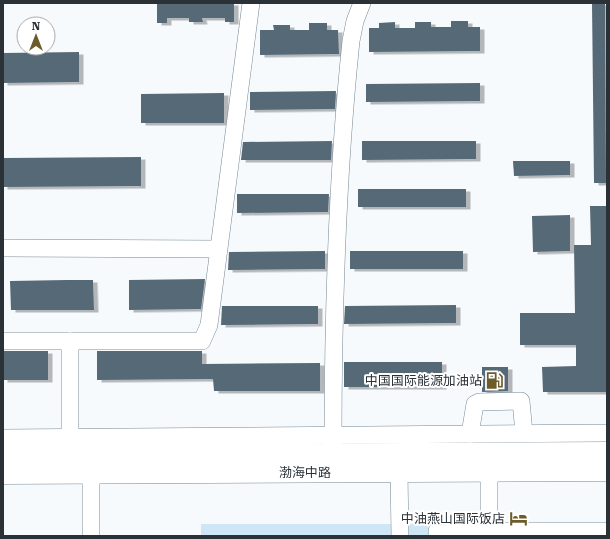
<svg xmlns="http://www.w3.org/2000/svg" width="610" height="539" viewBox="0 0 610 539" font-family="'Roboto Serif','Noto Sans SC',serif">
	<style>
		.green { fill: #cfe6f7 }
		.building { fill: #576976; filter: url(#shadow) }
		.lines { fill: none; stroke-linecap: round; stroke-linejoin: round }
		.minor-casing { stroke: #758895; stroke-width: 18 }
		.major-casing { stroke: #758895; stroke-width: 23 }
		.minor { stroke: #fff; stroke-width: 17 }
		.major { stroke: #fff; stroke-width: 22 }
		.labels { text-anchor: middle; stroke-width: 4; stroke-linejoin: round; paint-order: stroke }
		.poi-label { font-size: 13px; fill: #2a3238; stroke: #fff; text-anchor: end }
		.street-label { font-size: 13px; fill: #2a3238; stroke: #fff }
	</style>
	<defs>
		<filter id="shadow"><feDropShadow dx="4.5" dy="2.5" stdDeviation="0" flood-color="#0004"/></filter>
	</defs>
	<rect width="100%" height="100%" fill="#f6fafd"/>
	<polygon class="green" points="201,524 428,524 429,536 201,536"/>
	<g class="building">
		<polygon points="157,3 234,3 234,22 225,22 225,18 202,18 203,22 189,22 189,18 167,18 167,23 157,23"/>
		<polygon points="592,3 605,3 606,183 594,183"/>
		<polygon points="451,21 468,21 468,27 480,27 480,51 369,52 369,28 379,28 379,23 395,22 395,28 415,28 415,22 431,22 431,27 451,27"/>
		<polygon points="309,23 327,23 327,30 338,30 339,54 260,55 260,30 274,30 273,25 290,25 290,30 309,30"/>
		<polygon points="79,52 79,82 3,83 3,53"/>
		<polygon points="480,83 480,101 366,102 366,84"/>
		<polygon points="336,91 335,109 250,110 250,92"/>
		<polygon points="224,93 224,123 141,123 141,94"/>
		<polygon points="332,141 331,160 241,160 243,142"/>
		<polygon points="362,141 476,141 476,159 362,160"/>
		<polygon points="141,157 141,186 3,187 3,158"/>
		<polygon points="513,161 570,161 570,175 514,176"/>
		<rect x="358" y="189" width="108" height="18"/>
		<polygon points="237,194 329,194 328,212 237,213"/>
		<polygon points="590,206 607,206 607,392 543,392 542,367 576,366 576,345 520,345 520,313 575,313 574,245 591,245"/>
		<polygon points="570,215 570,251 533,252 532,216"/>
		<polygon points="325,251 325,269 228,270 229,252"/>
		<rect x="350" y="251" width="113" height="18"/>
		<polygon points="205,279 201,309 129,310 129,280"/>
		<polygon points="67,280 93,280 94,310 11,310 10,281"/>
		<polygon points="456,305 456,323 344,324 345,306"/>
		<polygon points="222,306 318,306 318,324 221,325"/>
		<rect x="3" y="351" width="45" height="29"/>
		<polygon points="97,351 202,351 202,364 320,363 320,391 214,391 213,379 97,380"/>
		<rect x="344" y="362" width="98" height="25"/>
		<polygon points="482,367 508,367 508,391 482,392"/>
	</g>
	<g class="lines">
		<defs>
			<g id="minor">
				<polyline points="3,248 218,249"/>
				<polyline points="3,341 202,341 209,325 251,3"/>
				<polyline points="70,341 70,437"/>
				<polyline points="470,434 475,404 479,402 521,401 524,433"/>
				<polyline points="3,438 607,433"/>
				<path d="M 333,444 C 333,309 337,175 351,41 L 355,21 L 362,3"/>
				<polyline points="489,471 489,531"/>
				<polyline points="399,472 400,536"/>
				<polyline points="91,536 91,473"/>
				<polyline points="437,536 437,531 605,531 605,536"/>
			</g>
			<g id="major">
				<polyline points="3,456 607,453"/>
				<polyline points="3,473 607,470"/>
			</g>
		</defs>
		<use href="#minor" class="minor-casing"/>
		<use href="#major" class="major-casing"/>
		<use href="#minor" class="minor"/>
		<use href="#major" class="major"/>
	</g>
	<defs>
		<symbol id="fuel-bare" viewBox="-9 -9 18 18"><path d="M-5.5-6h7V0h2V4h1.3V-2.5L3-4.5l.8-.8L6-3V5H2.5V1h-1V6h-7ZM-4.2-4.7v3.2H.2V-4.7Z" fill="#6e5b2a" stroke="#fff" stroke-width="2.5" paint-order="stroke"/></symbol>
		<symbol id="hotel-bare" viewBox="-9 -9 18 18"><path d="M-6-4.5h1.5V1H6V5H4.5V3h-9V5H-6ZM-4 0a1.8 1.8 0 1 1 3.6 0ZM.5 0V-2.5h3Q6-2.5 6 0Z" fill="#6e5b2a" stroke="#fff" stroke-width="2.5" paint-order="stroke"/></symbol>
	</defs>
	<g fill-rule="evenodd">
		<use href="#fuel-bare" x="482" y="368" width="25" height="25"/>
		<use href="#hotel-bare" x="506" y="506" width="25" height="25"/>
	</g>
	<g class="labels">
		<g class="poi-label">
			<text x="482" y="385">中国国际能源加油站</text>
			<text x="505" y="523">中油燕山国际饭店</text>
		</g>
		<g class="street-label">
			<text x="305" y="477">渤海中路</text>
		</g>
	</g>
	<rect width="610" height="539" fill="none" stroke="#2a3238" stroke-width="8"/>
	<g transform="translate(36 36)"><circle r="19" fill="#ffffff" stroke="#aaadaf"/>
	<path d="M0-3L7 15L0 10L-7 15Z" fill="#6e5b2a"/>
	<text y="-6" font-size="11" font-weight="bold" text-anchor="middle" fill="#2a3238">N</text>
	</g>
</svg>
